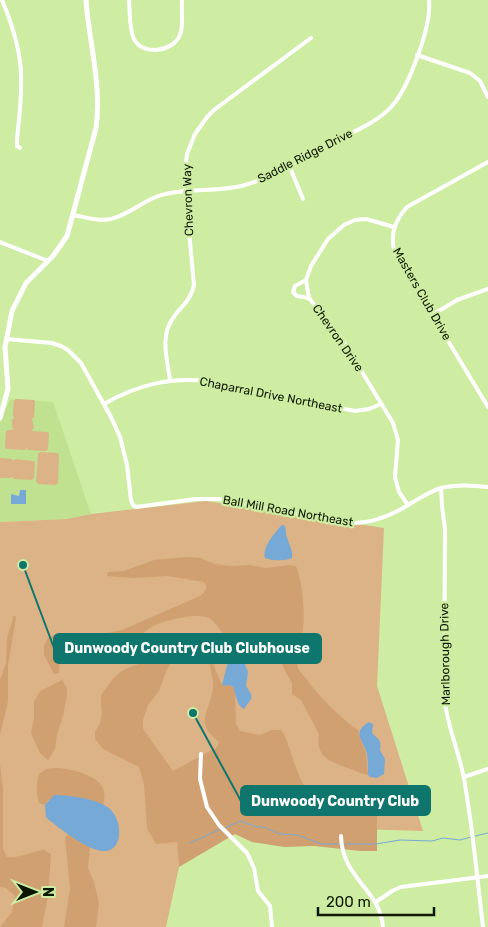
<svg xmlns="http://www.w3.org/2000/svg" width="488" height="927" viewBox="0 0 488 927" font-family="Rubik,sans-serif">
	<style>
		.built { fill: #c0e18f }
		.green { fill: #dcb287 }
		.forest { fill: #d0a070 }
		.water { fill: #77a9d6 }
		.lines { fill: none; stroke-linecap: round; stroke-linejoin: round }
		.stream { stroke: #77a9d6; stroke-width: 1 }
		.minor { stroke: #fff; stroke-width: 4 }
		.tertiary { stroke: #fff; stroke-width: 5 }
		.labels { text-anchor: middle; stroke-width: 4.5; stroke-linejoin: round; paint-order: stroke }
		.street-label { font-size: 12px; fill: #0e1800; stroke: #ceeda2 }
		.leader { fill: none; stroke: #0f766e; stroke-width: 2 }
		.callout-dot { fill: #0f766e; stroke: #ceeda2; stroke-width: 2 }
		.callout { fill: #0f766e; stroke: #0f766e; stroke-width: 2 }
		.callout-label { font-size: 14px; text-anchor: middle; font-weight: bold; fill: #fff }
	</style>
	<rect width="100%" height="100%" fill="#ceeda2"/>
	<polygon class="built" points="10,399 53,402 91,514 67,519 0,522 0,423"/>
	<g class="green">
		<polygon points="16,399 34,400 35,402 34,417 32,419 34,428 31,431 48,432 49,434 48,449 46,451 28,450 27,448 25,450 7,449 5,447 6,431 14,429 12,427 12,420 14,418 13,416 14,400"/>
		<polygon points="40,452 58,453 59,455 58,483 56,485 38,484 36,482 38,454"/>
		<polygon points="0,458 12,459 13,461 15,459 33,461 35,462 34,478 32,480 14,479 12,477 10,478 0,478"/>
		<polygon points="206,501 384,528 377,686 423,831 292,827 173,772 179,867 166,927 0,927 0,522 67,519 91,514"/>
	</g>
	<g class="forest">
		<path d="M 186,557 L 200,558 L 215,564 L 232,566 L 250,565 L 266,568 L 289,565 L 296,566 C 304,589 305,615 302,638 C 301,648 295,658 298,668 C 299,671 303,675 305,677 C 320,698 338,716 359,731 L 359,735 L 366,753 L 368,775 C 362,774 358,772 353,770 C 334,763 314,758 319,734 L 301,700 L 292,694 L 292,683 L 285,671 L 277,651 L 265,647 L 251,653 L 233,655 L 223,649 L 225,636 C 220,630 214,619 206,617 C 194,613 160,621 150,628 C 140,635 133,643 120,646 C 102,649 84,645 66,651 L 60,661 L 59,673 L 54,674 L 44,655 L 44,646 L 48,638 L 53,635 L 70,637 L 107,633 L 122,630 L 200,596 L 206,590 L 206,585 L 204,582 L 167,576 L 134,578 L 107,576 L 108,572 L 124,571 L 154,560 Z"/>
		<polygon points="14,615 16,617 8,665 8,701 0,735 0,680 6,663 7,638"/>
		<path d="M 180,639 L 181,643 L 186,649 L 196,649 L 173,660 L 167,669 L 159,691 L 148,705 L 143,720 L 143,729 L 173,771 L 216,748 L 219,742 C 193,721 210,713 213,688 C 214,677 208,666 210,656 L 222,685 L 233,686 L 235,691 L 236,724 L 240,731 L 260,735 L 272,730 L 281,730 L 285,736 C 291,751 299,783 310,794 C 324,808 357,812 377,813 L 377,851 L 360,851 L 314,846 L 284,847 L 252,842 L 235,834 L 179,867 L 177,842 L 156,844 L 147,828 L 144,784 L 139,767 L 103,749 L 95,739 L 95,732 L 100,723 L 102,714 L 101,706 L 101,695 L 112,680 L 120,672 L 128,668 L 165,654 L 175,641 Z"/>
		<polygon points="62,680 67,688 67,696 63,716 57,734 55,749 48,760 40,753 31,733 34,719 34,702 40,691"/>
		<path d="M 0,764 L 3,789 L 3,849 L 7,857 C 20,858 31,852 44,850 L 51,854 L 48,896 L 42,927 L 0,927 L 12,912 L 15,896 L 6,888 L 0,887 Z"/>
		<path d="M 55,768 C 68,768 94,774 102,786 C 105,791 105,798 103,805 L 99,803 L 48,800 L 45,805 L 39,803 C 36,792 36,785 39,774 L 46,769 Z"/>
		<polygon points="68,835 75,837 90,846 88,868 94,882 99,903 96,927 64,927 70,889 65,837"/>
	</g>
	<g class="water">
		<polygon points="20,490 26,490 26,504 11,504 11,494 19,496"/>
		<path d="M 282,525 L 284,525 C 287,530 285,533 287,537 C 289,545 293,550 292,558 C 284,561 273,561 265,558 C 262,548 274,533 282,525 Z"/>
		<path d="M 231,657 L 235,661 L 244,662 L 248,672 L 246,686 C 255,699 252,697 244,709 C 236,705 236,694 233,686 L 222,685 L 229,658 Z"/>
		<path d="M 369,722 L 373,724 L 372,733 C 378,739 382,740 380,750 L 385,759 L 384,774 L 377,778 L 370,777 L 368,775 C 368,768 368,761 367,754 C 363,739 351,733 369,722 Z"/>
		<path d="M 54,795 C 69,795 99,799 110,809 C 123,821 124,853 102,851 C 86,849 62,830 49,820 L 46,817 L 45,805 Z"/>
	</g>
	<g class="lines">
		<g class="stream">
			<polyline points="225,828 240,821 257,827 264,827 280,834 298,835 321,844 340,844"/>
			<polyline points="475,836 488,833"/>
			<polyline points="190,843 221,829"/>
			<polyline points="344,844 376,844 400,840 432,841 443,838 460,840 471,837"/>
		</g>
		<g class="minor">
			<path d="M 2,0 C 12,24 21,50 21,76 C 22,97 19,119 17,139 L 17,146 L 20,148"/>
			<path d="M 129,0 C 130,12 129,29 134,39 C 142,56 173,52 180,35 C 184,25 181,11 182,0"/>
			<polyline points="417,55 470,73 480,81 488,97"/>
			<path d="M 488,162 L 407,207 C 395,220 389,235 395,253 L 488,407"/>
			<polyline points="289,165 303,199"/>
			<path d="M 73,215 C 85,217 99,222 111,219 C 132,214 147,196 170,193 C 195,188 221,192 245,185 C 274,177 301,159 327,145 C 348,134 376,124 392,106 C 409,87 432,25 429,0"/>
			<polyline points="394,227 366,219 355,220 344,225 328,239 311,266 306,280 309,298 342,339 393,423 398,440 395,477 399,492 408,505"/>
			<polyline points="0,242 48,261"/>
			<polyline points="306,280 295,286 293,292 297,296 309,298"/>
			<polyline points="432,315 457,300 488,289"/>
			<path d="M 6,339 L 52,343 L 61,346 L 68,350 L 81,363 L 111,417 L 120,437 L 127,465 L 131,500 L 133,505 L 136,507 L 196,499 L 219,499 L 339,522 C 367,526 390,517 413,502 C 422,497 431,491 441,488 C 457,484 472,485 488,487"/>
			<path d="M 170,380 C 167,359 160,336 173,318 C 182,305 190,302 194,285 L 184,178 L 187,154 L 195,134 L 207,117 L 214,110 L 311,38"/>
			<path d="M 104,404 C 137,385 169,377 207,381 L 355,411 L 369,409 L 381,404"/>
			<path d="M 441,488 L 442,506 L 445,529 L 444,697 C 447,726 459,751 464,779 C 473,828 477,878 483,927"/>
			<polyline points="201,754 200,779 207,807 219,825 247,853 254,868 258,891 270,906 272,927"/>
			<polyline points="464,777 488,769"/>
			<path d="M 341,836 C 342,879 380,889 383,927"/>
			<polyline points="376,902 392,891 401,887 488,876"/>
		</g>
		<path class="tertiary" d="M 0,418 L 8,389 L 5,347 L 12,311 L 26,283 L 53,256 L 67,236 L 96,128 C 102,85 89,42 86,0"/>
	</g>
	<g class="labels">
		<g class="street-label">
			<text transform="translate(305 156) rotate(-27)" y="4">Saddle Ridge Drive</text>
			<text transform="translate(188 200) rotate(-92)" y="4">Chevron Way</text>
			<text transform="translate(422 294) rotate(60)" y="4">Masters Club Drive</text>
			<text transform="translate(338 338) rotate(55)" y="4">Chevron Drive</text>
			<text transform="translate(271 395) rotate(11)" y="4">Chaparral Drive Northeast</text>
			<text transform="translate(288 511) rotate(10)" y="4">Ball Mill Road Northeast</text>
			<text transform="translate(445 654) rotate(-91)" y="4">Marlborough Drive</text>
		</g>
	</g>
	<path class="leader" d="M23 565L54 648M193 713L241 801"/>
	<g class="callout-dot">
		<circle cx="23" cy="565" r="5"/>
		<circle cx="193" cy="713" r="5"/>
	</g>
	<g class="callout">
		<rect x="54" y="634" width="267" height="29" rx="5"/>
		<rect x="241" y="786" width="189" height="29" rx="5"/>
	</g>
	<g class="callout-label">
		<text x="187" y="653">Dunwoody Country Club Clubhouse</text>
		<text x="335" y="806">Dunwoody Country Club</text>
	</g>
	<g transform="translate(35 892) rotate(90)" stroke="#ceeda2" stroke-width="4" paint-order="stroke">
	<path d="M0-4L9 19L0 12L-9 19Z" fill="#0e1800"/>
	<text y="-8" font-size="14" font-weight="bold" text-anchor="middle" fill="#0e1800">N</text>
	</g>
	<path d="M318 907v8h116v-8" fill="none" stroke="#0e1800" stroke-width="2.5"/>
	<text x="326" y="907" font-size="15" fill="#0e1800" stroke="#ceeda2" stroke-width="4" paint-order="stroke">200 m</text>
</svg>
